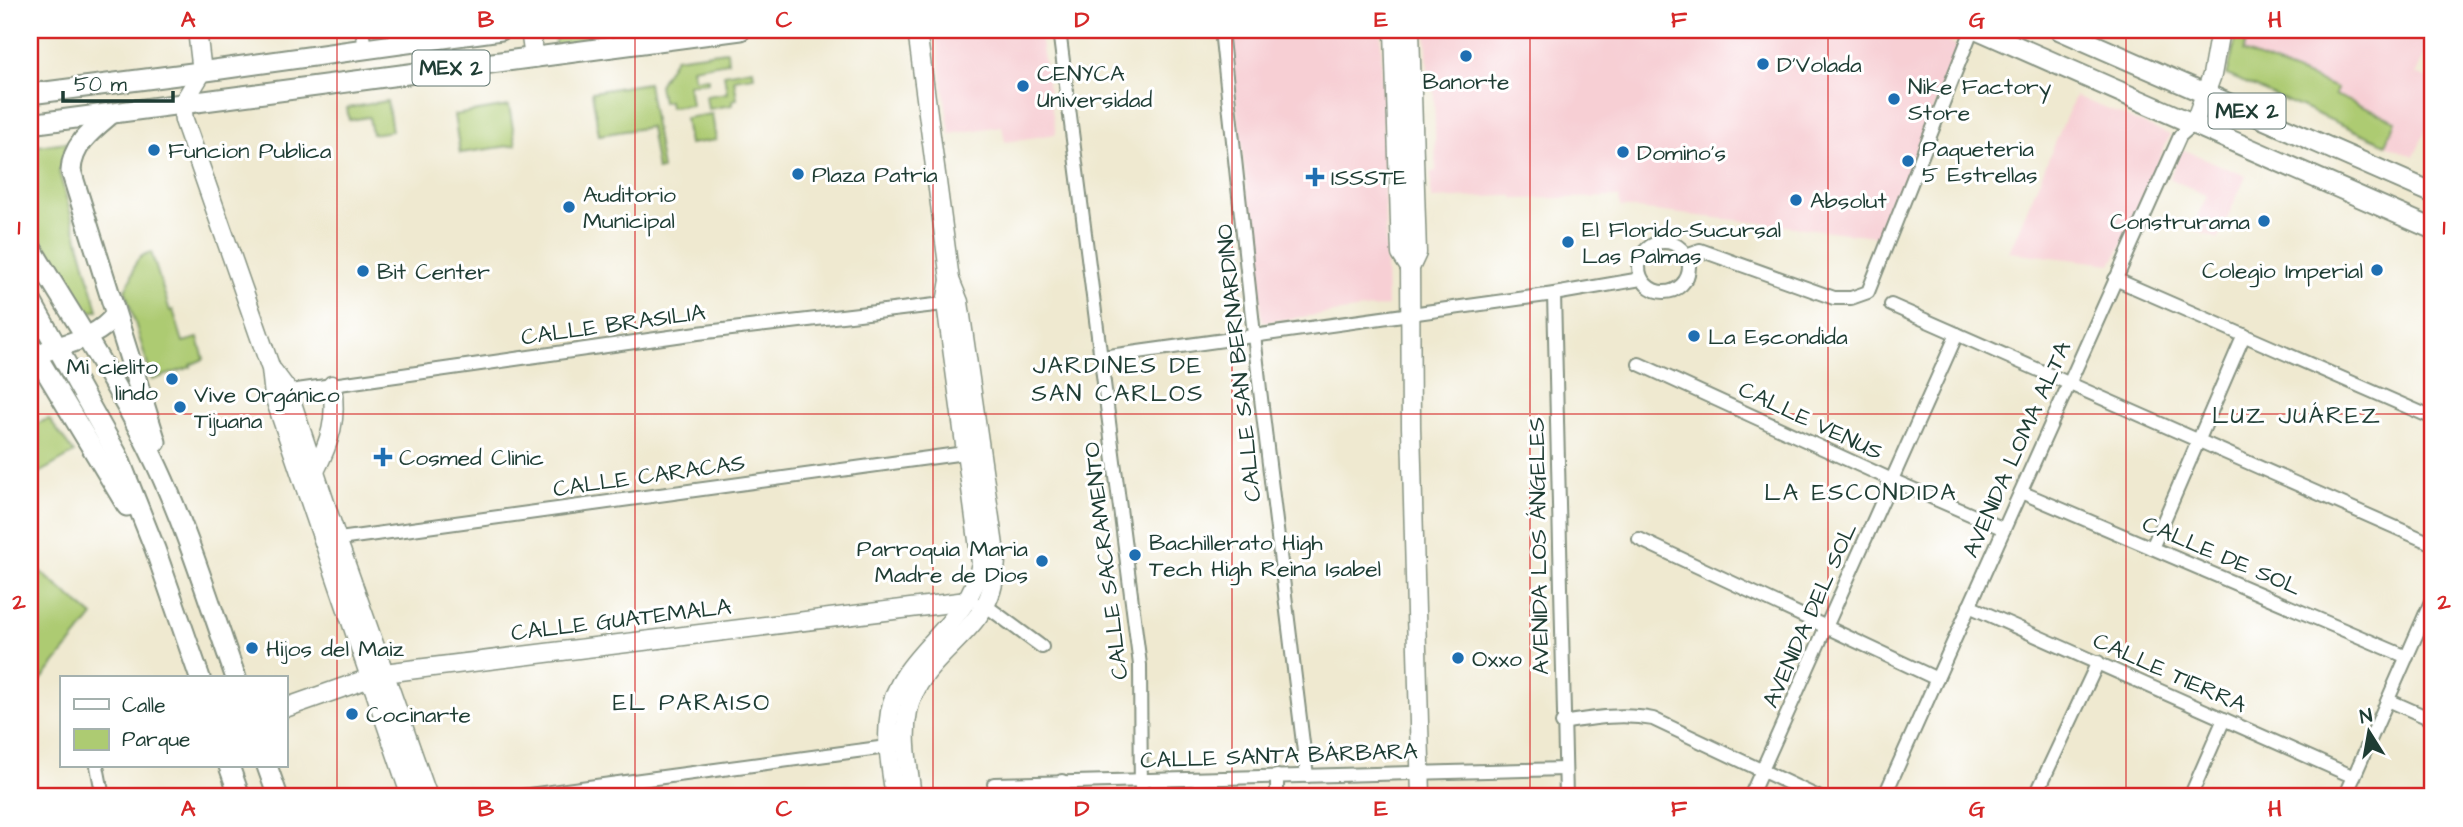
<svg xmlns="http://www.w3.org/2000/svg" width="2463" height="827" viewBox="0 0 2463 827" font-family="'Architects Daughter',sans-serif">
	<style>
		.built { fill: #f7cfd4 }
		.green { fill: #adcb72; stroke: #668453; stroke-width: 2 }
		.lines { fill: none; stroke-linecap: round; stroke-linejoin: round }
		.street-casing { stroke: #879382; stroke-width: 16 }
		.secondary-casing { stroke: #879382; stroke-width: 21 }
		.primary-casing { stroke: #879382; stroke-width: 23 }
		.street { stroke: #fff; stroke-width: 12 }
		.secondary { stroke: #fff; stroke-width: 18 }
		.primary { stroke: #fff; stroke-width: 19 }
		.grid { fill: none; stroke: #d62828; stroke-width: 2; stroke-opacity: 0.55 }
		.poi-dot { fill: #1f6fb2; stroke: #fff; stroke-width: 2.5 }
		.labels { text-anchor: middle; stroke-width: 6; stroke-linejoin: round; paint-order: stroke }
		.shield { fill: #fff; stroke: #627771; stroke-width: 2 }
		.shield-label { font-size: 21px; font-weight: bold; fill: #1f3d34 }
		.poi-label { font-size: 23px; fill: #1f3d34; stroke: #fff; text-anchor: start }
		.street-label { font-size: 23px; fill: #1f3d34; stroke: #fff }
		.neighbourhood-label { font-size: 24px; letter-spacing: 2px; fill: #1f3d34; stroke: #fff }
		.neatline { fill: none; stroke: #d62828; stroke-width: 2.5 }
		.grid-label { font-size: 23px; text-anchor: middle; font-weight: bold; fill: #d62828 }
	</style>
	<rect width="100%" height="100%" fill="#fff"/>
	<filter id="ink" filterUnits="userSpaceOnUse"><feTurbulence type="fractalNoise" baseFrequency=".0143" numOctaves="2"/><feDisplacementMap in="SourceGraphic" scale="14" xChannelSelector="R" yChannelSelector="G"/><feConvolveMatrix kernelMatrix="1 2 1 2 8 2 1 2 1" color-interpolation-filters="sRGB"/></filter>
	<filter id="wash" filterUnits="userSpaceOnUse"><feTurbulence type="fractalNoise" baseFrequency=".00686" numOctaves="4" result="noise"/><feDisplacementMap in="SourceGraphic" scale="28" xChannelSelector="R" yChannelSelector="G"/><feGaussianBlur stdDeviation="1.57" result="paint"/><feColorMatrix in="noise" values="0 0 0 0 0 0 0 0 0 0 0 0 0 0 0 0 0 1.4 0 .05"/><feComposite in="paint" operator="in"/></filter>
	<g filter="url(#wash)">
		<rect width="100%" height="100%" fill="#efe9d0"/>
		<g class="built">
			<polygon points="935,30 1039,30 1056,134 1005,142 1002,126 950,134"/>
			<polygon points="1227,30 1381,30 1387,306 1263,322"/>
			<polygon points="1426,30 1923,30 1958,47 1882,237 1620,207 1619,197 1513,199 1513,196 1508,196 1431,199 1431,172 1436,171 1434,94 1433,77 1428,77"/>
			<polygon points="2238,30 2433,30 2433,35 2416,74 2433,81 2433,114 2414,157 2227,75"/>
			<polygon points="2075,96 2170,135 2122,246 2111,264 2009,252"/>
			<polygon points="2182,149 2246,176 2218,239 2191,229 2207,196 2169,178"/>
		</g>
		<g class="green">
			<polygon points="615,30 651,30 640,33 555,45 555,38"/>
			<polygon points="2238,30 2250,30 2243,52 2337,88 2335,95 2396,121 2386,144 2227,75"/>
			<polygon points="727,51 728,62 692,68 694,79 708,78 708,82 688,84 691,105 670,107 669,101 662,102 659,85 675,58"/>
			<polygon points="753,69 754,76 734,79 737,99 732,100 732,105 708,109 706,96 727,93 724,74"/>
			<polygon points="648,83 662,169 657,170 650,127 599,135 592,92"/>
			<polygon points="387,101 392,131 372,134 369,117 349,120 347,108"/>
			<polygon points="509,106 516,145 460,153 454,115"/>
			<polygon points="712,114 716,140 689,144 685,118"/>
			<polygon points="67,142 59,172 98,310 86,314 30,222 30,147"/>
			<path d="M 151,252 L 170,311 L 173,310 L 183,342 L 198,338 L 204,359 L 190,365 L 191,367 L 152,380 L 125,289 C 139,274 126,260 151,252 Z"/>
			<polygon points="49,419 74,453 30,478 30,426"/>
			<polygon points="30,563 93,616 30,694"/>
		</g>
	</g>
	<g filter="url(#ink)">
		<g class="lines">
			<defs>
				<g id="street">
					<polyline points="362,30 365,48"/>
					<polyline points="1059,30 1140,665 1141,797"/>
					<polyline points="1221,30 1260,390 1307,776"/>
					<circle cx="1664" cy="267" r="25"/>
					<polyline points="1686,255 1700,250 1834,298 1851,298 1868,292 1972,30"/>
					<polyline points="2115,279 2433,418"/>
					<polyline points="1554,294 1566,797"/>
					<polyline points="1891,305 2433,544"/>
					<polyline points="1102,357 1554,294 1641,279"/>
					<polyline points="1639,364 1892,480 2004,529"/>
					<polyline points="283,392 698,333 952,303"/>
					<polyline points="2021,492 2407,657"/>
					<polyline points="1639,539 1937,679"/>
					<polyline points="332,540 972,452"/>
					<polyline points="2152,548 2244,335"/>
					<polyline points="979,604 985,605 1042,647"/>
					<polyline points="1969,606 2354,777"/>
					<polyline points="2388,700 2433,720"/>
					<path d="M 1562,723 C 1593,718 1622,713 1653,719 L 1818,797"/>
					<polyline points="97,766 103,797"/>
					<polyline points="1277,776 1277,797"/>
					<polyline points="1062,781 1062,797"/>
					<polyline points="994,784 1565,769"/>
					<polyline points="514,797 894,746"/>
					<polyline points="1750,797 1957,334"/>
					<polyline points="1884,797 2180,136 2194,124"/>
					<polyline points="2035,797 2098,662"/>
					<polyline points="2190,797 2224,719"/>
					<polyline points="2345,797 2433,597"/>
				</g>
				<g id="secondary">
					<polyline points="197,30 202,72 182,105 184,120 271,369 274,396 411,797"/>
					<polyline points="530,30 534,58"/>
					<polyline points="1394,30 1401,254 1410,268"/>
					<polyline points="1410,30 1417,253 1410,268 1411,427 1421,797"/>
					<polyline points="2194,124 2212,75 2220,30"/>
					<polyline points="273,371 288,391 337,539 428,797"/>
					<path d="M 315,471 C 331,440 337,419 332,385"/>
					<polyline points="285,708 384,673 967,601"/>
					<path d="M 895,797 C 891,769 885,740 890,712 C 900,653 970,626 981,563 L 946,303 L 950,280"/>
					<path d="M 912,797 C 909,769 902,739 908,711 C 917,666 963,643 984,607 C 993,592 995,576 996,560 L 959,302 L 950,280 L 917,30"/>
				</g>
				<g id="primary">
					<polyline points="1979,30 2433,229"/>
					<polyline points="2060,30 2433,193"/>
					<polyline points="30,94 185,74 501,30"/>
					<path d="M 111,114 C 92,130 72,145 71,171 L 156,442"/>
					<polyline points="30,124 741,30"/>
					<path d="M 30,246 C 74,319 122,390 158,468 C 189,535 211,608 236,678"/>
					<polyline points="30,299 118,456 155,549 200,678"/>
					<polyline points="30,345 127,506"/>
					<path d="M 46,351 C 71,342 99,337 115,315"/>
					<polyline points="229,766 240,797"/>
					<polyline points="267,766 278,797"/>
				</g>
			</defs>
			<use href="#street" class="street-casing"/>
			<use href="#secondary" class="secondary-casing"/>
			<use href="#primary" class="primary-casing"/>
			<use href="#street" class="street"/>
			<use href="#secondary" class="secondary"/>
			<use href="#primary" class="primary"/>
		</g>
	</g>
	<path class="grid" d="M 337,30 L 337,797M 635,30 L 635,797M 933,30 L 933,797M 1232,30 L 1232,797M 1530,30 L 1530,797M 1828,30 L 1828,797M 2126,30 L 2126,797M 30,414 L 2433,414"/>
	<g class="poi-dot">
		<circle cx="1466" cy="56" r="7"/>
		<circle cx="1763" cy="64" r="7"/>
		<circle cx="1023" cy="86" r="7"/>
		<circle cx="1894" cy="99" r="7"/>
		<circle cx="154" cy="150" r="7"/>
		<circle cx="1623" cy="152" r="7"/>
		<circle cx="1908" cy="161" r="7"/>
		<circle cx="798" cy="174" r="7"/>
		<path d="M1311.5 166.5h7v7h7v7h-7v7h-7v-7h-7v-7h7z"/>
		<circle cx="1796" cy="200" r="7"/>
		<circle cx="569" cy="207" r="7"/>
		<circle cx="2264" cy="221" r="7"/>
		<circle cx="1568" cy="242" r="7"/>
		<circle cx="2377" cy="270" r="7"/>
		<circle cx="363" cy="271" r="7"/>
		<circle cx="1694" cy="336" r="7"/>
		<circle cx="172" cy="379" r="7"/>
		<circle cx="180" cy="407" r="7"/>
		<path d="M379.5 446.5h7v7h7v7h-7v7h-7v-7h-7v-7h7z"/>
		<circle cx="1135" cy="555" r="7"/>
		<circle cx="1042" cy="561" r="7"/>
		<circle cx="252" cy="648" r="7"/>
		<circle cx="1458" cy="658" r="7"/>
		<circle cx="352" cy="714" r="7"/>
	</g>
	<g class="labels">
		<g class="shield">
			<rect x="412.5" y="50.5" width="77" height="35" rx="5"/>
			<rect x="2208.5" y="93.5" width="77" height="35" rx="5"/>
		</g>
		<g class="shield-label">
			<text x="451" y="75">MEX 2</text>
			<text x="2247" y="118">MEX 2</text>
		</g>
		<g class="poi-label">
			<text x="1777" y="72">D'Volada</text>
			<text x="1037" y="81">CENYCA<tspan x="1037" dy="26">Universidad</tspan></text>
			<text x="1466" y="89" text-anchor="middle">Banorte</text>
			<text x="1908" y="94">Nike Factory<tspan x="1908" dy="26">Store</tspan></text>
			<text x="1922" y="156">Paqueteria<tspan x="1922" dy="26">5 Estrellas</tspan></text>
			<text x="168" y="158">Funcion Publica</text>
			<text x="1637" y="160">Domino's</text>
			<text x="812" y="182">Plaza Patria</text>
			<text x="1331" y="185">ISSSTE</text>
			<text x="583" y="202">Auditorio<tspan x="583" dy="26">Municipal</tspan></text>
			<text x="1810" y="208">Absolut</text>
			<text x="2250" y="229" text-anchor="end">Construrama</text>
			<text x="1582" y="237">El Florido-Sucursal<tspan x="1582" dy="26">Las Palmas</tspan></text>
			<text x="2363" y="278" text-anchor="end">Colegio Imperial</text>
			<text x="377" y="279">Bit Center</text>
			<text x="1708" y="344">La Escondida</text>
			<text x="158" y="374" text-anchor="end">Mi cielito<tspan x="158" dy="26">lindo</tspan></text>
			<text x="194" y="402">Vive Orgánico<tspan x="194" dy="26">Tijuana</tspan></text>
			<text x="399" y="465">Cosmed Clinic</text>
			<text x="1149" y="550">Bachillerato High<tspan x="1149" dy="26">Tech High Reina Isabel</tspan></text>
			<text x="1028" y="556" text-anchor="end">Parroquia Maria<tspan x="1028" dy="26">Madre de Dios</tspan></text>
			<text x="266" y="656">Hijos del Maiz</text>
			<text x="1472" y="666">Oxxo</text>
			<text x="366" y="722">Cocinarte</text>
		</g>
		<g class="street-label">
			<text transform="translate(613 324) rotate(-8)" y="8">CALLE BRASILIA</text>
			<text transform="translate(1238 363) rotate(-96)" y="8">CALLE SAN BERNARDINO</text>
			<text transform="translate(1811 420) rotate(25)" y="8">CALLE VENUS</text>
			<text transform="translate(2016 449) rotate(-66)" y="8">AVENIDA LOMA ALTA</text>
			<text transform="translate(649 475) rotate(-8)" y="8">CALLE CARACAS</text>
			<text transform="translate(1538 546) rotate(-91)" y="8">AVENIDA LOS ÁNGELES</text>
			<text transform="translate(2222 555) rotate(23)" y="8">CALLE DE SOL</text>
			<text transform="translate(1105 561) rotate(-97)" y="8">CALLE SACRAMENTO</text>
			<text transform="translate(1809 615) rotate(-66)" y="8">AVENIDA DEL SOL</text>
			<text transform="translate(621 619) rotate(-7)" y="8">CALLE GUATEMALA</text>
			<text transform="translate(2170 672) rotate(24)" y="8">CALLE TIERRA</text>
			<text transform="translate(1279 755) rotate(-2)" y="8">CALLE SANTA BÁRBARA</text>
		</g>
		<g class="neighbourhood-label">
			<text x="1118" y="373">JARDINES DE<tspan x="1118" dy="28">SAN CARLOS</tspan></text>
			<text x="2297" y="423">LUZ JUÁREZ</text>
			<text x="1861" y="500">LA ESCONDIDA</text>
			<text x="692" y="710">EL PARAISO</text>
		</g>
	</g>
	<rect width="2463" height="827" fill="none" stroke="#fff" stroke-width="77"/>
	<rect x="60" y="676" width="228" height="91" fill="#ffffff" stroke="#a5b1ae" stroke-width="2"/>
	<rect x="74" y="699" width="35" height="10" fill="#ffffff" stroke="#a5b1ae" stroke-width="2"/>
	<text x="122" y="712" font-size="21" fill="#1f3d34">Calle</text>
	<rect x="74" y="729" width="35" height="21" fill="#adcb72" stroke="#a5b1ae" stroke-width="2"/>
	<text x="122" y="746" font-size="21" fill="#1f3d34">Parque</text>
	<g transform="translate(2369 732) rotate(349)" stroke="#ffffff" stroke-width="5" paint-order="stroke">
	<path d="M0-5L12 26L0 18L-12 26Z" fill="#1f3d34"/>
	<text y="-10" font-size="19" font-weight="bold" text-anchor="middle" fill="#1f3d34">N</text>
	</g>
	<path d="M63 91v10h110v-10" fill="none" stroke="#1f3d34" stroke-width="3.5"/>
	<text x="74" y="91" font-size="21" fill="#1f3d34" stroke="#ffffff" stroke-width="5" paint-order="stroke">50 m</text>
	<rect x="38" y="38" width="2386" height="750" class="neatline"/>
	<g class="grid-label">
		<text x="188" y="27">A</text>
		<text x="486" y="27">B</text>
		<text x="784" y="27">C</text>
		<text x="1082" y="27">D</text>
		<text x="1381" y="27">E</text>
		<text x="1679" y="27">F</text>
		<text x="1977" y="27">G</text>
		<text x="2275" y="27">H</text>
		<text x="19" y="234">1</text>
		<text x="2444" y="234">1</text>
		<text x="19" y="609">2</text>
		<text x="2444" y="609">2</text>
		<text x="188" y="816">A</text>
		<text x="486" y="816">B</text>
		<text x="784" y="816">C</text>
		<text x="1082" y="816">D</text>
		<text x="1381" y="816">E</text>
		<text x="1679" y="816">F</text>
		<text x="1977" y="816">G</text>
		<text x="2275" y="816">H</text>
	</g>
</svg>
